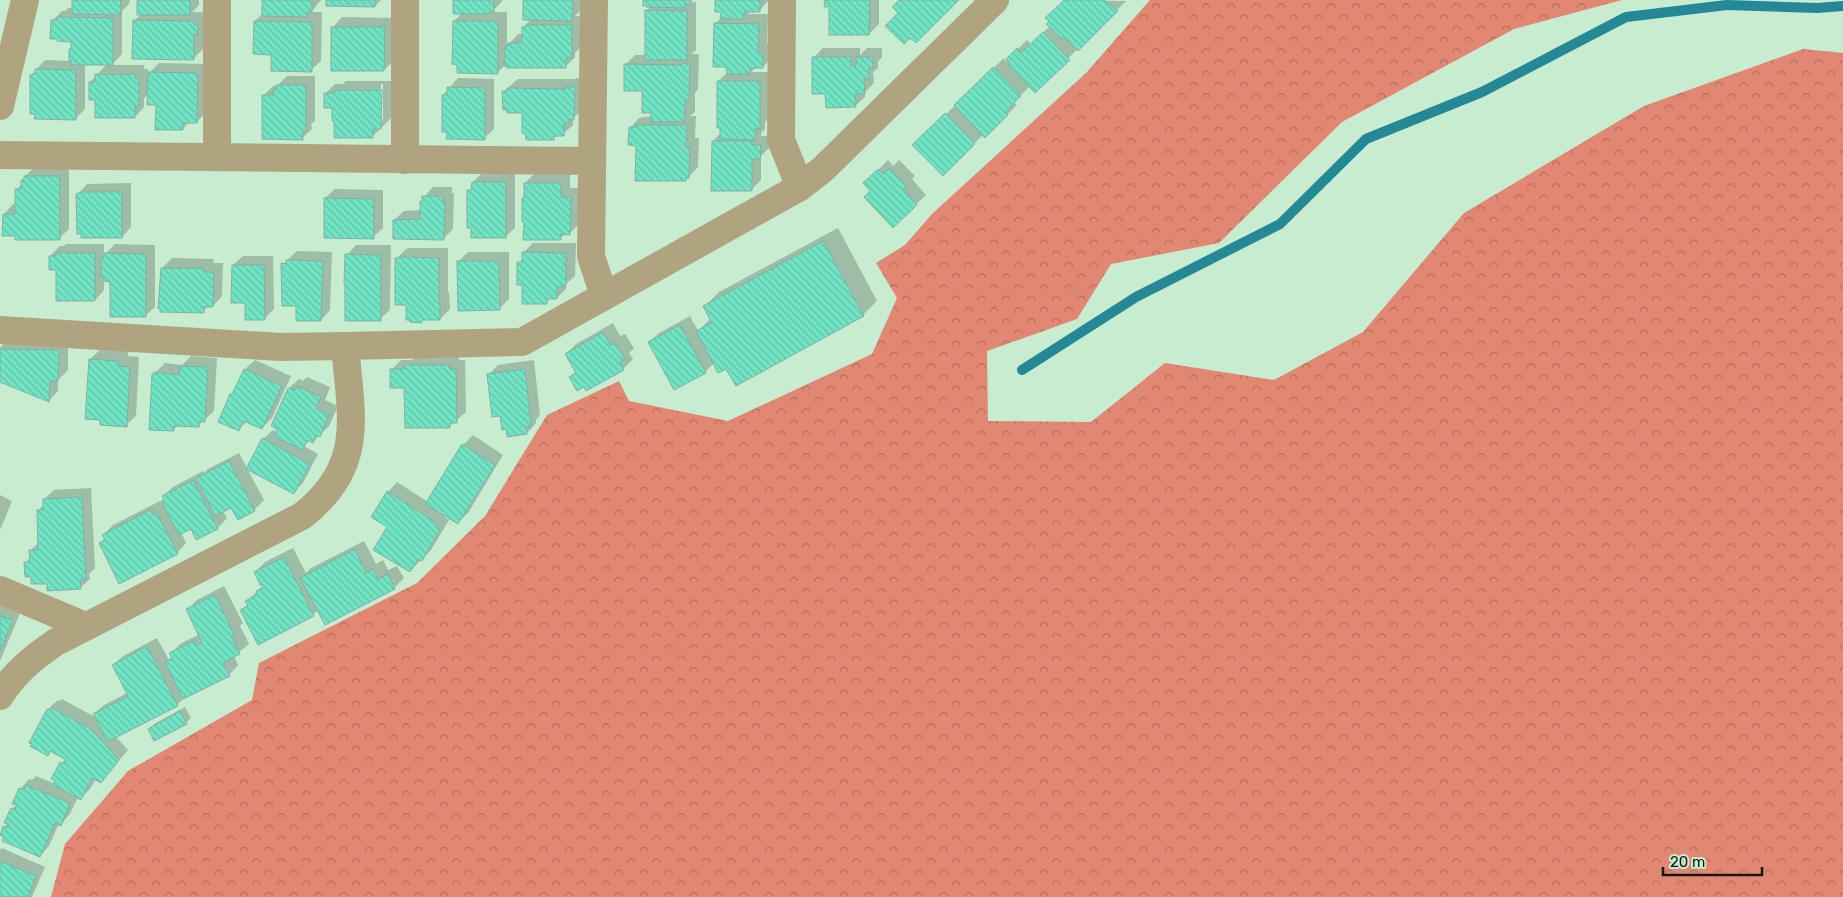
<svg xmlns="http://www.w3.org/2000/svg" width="1843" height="897" viewBox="0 0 1843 897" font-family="Rubik,sans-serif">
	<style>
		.forest { fill: url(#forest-crowns) }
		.shadow { fill: #0003; fill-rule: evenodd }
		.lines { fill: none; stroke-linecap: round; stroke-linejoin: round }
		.stream { stroke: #248896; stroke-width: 10 }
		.building { fill: url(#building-back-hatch); stroke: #83b1a2 }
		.minor { stroke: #b0a480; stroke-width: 28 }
	</style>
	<defs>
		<pattern id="forest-crowns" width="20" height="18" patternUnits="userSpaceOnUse" patternTransform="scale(1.25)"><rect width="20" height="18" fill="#e28773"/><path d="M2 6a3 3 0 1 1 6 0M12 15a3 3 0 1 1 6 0" fill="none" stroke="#b66e5d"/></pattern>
		<pattern id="building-back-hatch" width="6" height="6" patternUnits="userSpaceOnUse" patternTransform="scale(1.25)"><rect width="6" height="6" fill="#71e4c5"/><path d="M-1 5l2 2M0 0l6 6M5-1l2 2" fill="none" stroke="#61c3a8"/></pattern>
	</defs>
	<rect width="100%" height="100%" fill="#c7ecd0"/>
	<polygon class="forest" points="1150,0 1622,0 1514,29 1342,122 1219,243 1111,264 1077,319 987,351 988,421 1091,422 1165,363 1274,380 1363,332 1464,213 1644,106 1803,49 1843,53 1843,897 51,897 65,844 128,771 252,700 259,663 417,583 485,516 547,415 619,381 629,401 728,421 872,354 897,298 876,263 905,245 932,214 1086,73"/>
	<g class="shadow">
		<polygon points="74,0 130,0 129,4 122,11 122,54 112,65 144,65 144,69 148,69 148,74 159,63 207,64 206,112 197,122 190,121 183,129 149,94 144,98 144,107 135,117 97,99 90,82 107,64 85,64 85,109 75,119 31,75 45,60 70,61 70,49 72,47 72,41 52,21 62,11 65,11 68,8 73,8"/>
		<polygon points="138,0 199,0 199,5 192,12 203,12 203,16 208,16 207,23 203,27 203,49 193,59 134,21 141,14"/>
		<polygon points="263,0 321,0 311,12 322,12 321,61 311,70 272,53 255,21 263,13"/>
		<polygon points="327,0 381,0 375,6"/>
		<polygon points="454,0 503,0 492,12 507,12 507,46 518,34 523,34 523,27 532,19 525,0 582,0 581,10 575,16 581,16 581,47 575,53 575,57 565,67 505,65 497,73 454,21 463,12"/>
		<polygon points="644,0 693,0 691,2 696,2 696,50 691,54 699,54 698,89 695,93 695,112 690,116 696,116 695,138 699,138 698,167 686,180 637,145 630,128 639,118 652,116 643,89 625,65 635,55 646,55 646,11 652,5"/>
		<polygon points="716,0 769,0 759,11 751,11 748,14 768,14 767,43 772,44 772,57 763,67 756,67 751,72 769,72 769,118 765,122 765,129 761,133 761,136 770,136 769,148 761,156 761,180 751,190 713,141 721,133 718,81 728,72 715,24 722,17 722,11"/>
		<polygon points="826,0 879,0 879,24 869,34 830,6"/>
		<polygon points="1065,0 1126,1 1035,91 1030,86 1014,102 1017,105 986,136 984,134 943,174 914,145 1004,58 1006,61 1027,40 1031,44 1050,26"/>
		<polygon points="342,17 394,18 394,60 384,70 333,27"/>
		<polygon points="823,48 860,48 860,55 867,48 882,48 882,57 878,62 878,68 873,72 874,83 865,92 865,97 855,106 826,93 813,58"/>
		<polygon points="287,76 315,76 315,121 311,124 312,129 302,138 264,95 273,86 277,86"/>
		<polygon points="458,78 494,79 494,129 484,138 443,95"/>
		<polygon points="576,78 584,78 584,109 573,118 573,125 563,134 558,134 553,139 504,91 518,79 575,79"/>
		<path d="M 346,81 L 391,81 L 391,118 L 372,137 L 333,106 L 325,94 L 335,84 L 343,84 ZM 381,84 L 383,84 L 383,120 L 380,123 Z"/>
		<polygon points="888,160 893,166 899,160 915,176 912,179 926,195 893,226 872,191 874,174"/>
		<polygon points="35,167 69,167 69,229 59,238 4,214 13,204 16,205 16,190 22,184 22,181 25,176"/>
		<polygon points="482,173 515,173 515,228 505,237 468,191 473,187 473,182"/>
		<polygon points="535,173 570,174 570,188 580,188 579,224 570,233 566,233 560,239 525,221 523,199 525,197 525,183"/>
		<polygon points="131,183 131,227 122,237 78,194 87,184"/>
		<polygon points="433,187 452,187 452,193 454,193 453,229 443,239 394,220 404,211 422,210 424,197"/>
		<polygon points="335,189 383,190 383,228 373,237 325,198"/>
		<polygon points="838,228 877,301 863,315 727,367 714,363 705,372 649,342 659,333 690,316 698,331 711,318 705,306 719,292"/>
		<polygon points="533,243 576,243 575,276 566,284 566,289 557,298 551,298 546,303 523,284 519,263 524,258 523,253"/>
		<polygon points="66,244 104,244 104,255 115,244 155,245 155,307 145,316 111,280 104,280 104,290 95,300 57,269 50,256 60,246 64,246"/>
		<polygon points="356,245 391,245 390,310 380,319 347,255"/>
		<polygon points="410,248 448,248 448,292 449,292 450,309 440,319 424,319 421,321 407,304 396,259 406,249"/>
		<polygon points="297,251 332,252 330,310 321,320 297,305 283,264"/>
		<polygon points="468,252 509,252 509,299 499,309 458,262"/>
		<polygon points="243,256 273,256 274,309 264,319 246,302 233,265"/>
		<polygon points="172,258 214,259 213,263 223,263 222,296 213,306 209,306 203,311 162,268"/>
		<polygon points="613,323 620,336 625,334 634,348 629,353 633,359 623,369 585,386 571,377 576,371 566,354 576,344"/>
		<polygon points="8,339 68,341 68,370 58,380 58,391 49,401 0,380 0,348"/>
		<polygon points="100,350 128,351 128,356 139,357 136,416 126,425 90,359"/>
		<polygon points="191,356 217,358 214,411 198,426 178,425 173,430 153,375 165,363 182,365"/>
		<polygon points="415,356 459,356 459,360 465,360 466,412 450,426 406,387 391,370 401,360 412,360"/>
		<polygon points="255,360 291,376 272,418 262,428 247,421 239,429 231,394 235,391 245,369"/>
		<polygon points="534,360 540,415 536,420 536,423 527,433 507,428 488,375 498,365"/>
		<polygon points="307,377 330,387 325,400 338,406 329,426 313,442 310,440 304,446 318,454 303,483 293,493 263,439 273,430 277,432 279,429 273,426 289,388 299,379 303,381"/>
		<polygon points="473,435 503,455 468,513 458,522 446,515 445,518 449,520 431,550 410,571 388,526 388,492 397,482 428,502 463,445"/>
		<polygon points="239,453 264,500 254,510 232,506 223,511 227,518 218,528 197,538 191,527 181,532 186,543 177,553 100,543 105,538 103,535 113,525 160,501 161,503 165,499 163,496 173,487 203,471 204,473 208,469"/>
		<polygon points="91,488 95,568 89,574 90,579 80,588 48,582 32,576 26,562 31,557 31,550 39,542 38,511 44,504 44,499 54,490"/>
		<polygon points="0,495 12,501 0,530"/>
		<polygon points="364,541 376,564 383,560 388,570 397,566 404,578 394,588 318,610 313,615 242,610 248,604 247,601 267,582 255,572 265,562 293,548 306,573 311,568"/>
		<polygon points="224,586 243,623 240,626 249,644 234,656 238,665 229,675 186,696 177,705 116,737 128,750 101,782 96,779 90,789 80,799 78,797 70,814 61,824 59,823 49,846 40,856 5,836 4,827 8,823 12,809 17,804 20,789 29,779 32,780 36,776 55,784 62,763 66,758 52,750 47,755 30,742 48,709 58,700 60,701 62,699 95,717 94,714 104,705 127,693 113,665 123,656 157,638 169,660 172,656 171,654 180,644 200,634 188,609 197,600"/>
		<polygon points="0,602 21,611 0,661"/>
		<polygon points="185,707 191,718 186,723 149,729 154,724"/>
		<polygon points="2,848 45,867 32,897 0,897 0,850"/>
	</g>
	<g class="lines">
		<polyline class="stream" points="1022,370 1136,297 1280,224 1366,139 1482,92 1626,17 1727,5 1817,8 1843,6"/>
	</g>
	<g class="building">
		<polygon points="72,0 121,0 120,15 72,14"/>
		<rect x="137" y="0" width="53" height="15"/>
		<polygon points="262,0 312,0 312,12 307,12 307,17 262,16"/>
		<polygon points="326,0 375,0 375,7 326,6"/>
		<polygon points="453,0 494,0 494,12 489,12 489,14 453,14"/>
		<polygon points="523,0 573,0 572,21 523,20"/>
		<polygon points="643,0 690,0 690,5 685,4 685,8 646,7 647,6 643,6"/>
		<polygon points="715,0 760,0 760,12 744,12 744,19 720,19 721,12 715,12"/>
		<polygon points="825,0 870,0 869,35 829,35 829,7 824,7"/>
		<polygon points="899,0 959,0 916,43 910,38 904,44 885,26 898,13 892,7"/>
		<polygon points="1064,0 1104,0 1118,11 1078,51 1064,37 1062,39 1046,24 1049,21 1045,18"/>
		<polygon points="645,10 687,11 687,60 645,60"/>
		<polygon points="57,17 113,18 113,65 71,65 71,60 69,61 69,49 71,49 71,42 57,41 57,39 50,39 51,20 57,20"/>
		<polygon points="133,20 194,21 194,25 198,25 198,34 194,34 194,60 132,59"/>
		<polygon points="254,21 312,22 312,72 271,71 271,55 253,54"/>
		<polygon points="453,21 498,21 498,74 457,73 457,65 452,64"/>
		<polygon points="714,23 759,24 758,53 763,53 763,68 750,68 750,74 727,74 726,67 713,67"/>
		<polygon points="526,25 572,25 572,58 566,58 566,68 507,68 507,66 504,66 505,47 507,47 508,43 522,43 522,27 526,27"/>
		<polygon points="331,27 385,27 384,71 331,71"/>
		<polygon points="1043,32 1070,60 1035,93 1008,65 1010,63 1006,59 1017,48 1021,53"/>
		<polygon points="812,57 851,57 851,66 856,66 856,57 873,57 873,68 869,68 869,79 864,78 865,94 855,94 856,107 826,108 825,94 812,94"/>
		<polygon points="682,63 690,63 689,100 685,100 685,122 651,122 651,113 642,113 642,91 624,91 624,64 682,65"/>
		<polygon points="993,67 1021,96 1005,112 1008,115 985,138 954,105"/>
		<polygon points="35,69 76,70 76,120 34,119 35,114 30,114 30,75 35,74"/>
		<polygon points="148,72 198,73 197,123 183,123 183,130 155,130 156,105 147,105"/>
		<polygon points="95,74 135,74 135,78 139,78 139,106 135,106 135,118 95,118 95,100 89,100 89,82 95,82"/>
		<polygon points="717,81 760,81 760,129 755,128 756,140 720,139 720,128 717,128"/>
		<polygon points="276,85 306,85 306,132 302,132 303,140 262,139 262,95 273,95 273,90 276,90"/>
		<polygon points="447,87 485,88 485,140 446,139 447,132 442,132 442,95 447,95"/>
		<polygon points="565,87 575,87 574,120 569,119 569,123 564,123 564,136 554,136 554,140 526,140 525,133 522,133 522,113 507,113 507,110 503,110 502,91 507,91 508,88 566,89"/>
		<polygon points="335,90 382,90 381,129 373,129 373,138 334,138 334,122 332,121 332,108 324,108 324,93 335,93"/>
		<polygon points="945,113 975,144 943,176 912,145"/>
		<polygon points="636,125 687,125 686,148 690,148 689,178 686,178 686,181 635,181 636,146 628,145 629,127 636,127"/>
		<polygon points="712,141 752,141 752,145 761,145 760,159 752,159 752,191 711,191"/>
		<polygon points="889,168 907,186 903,189 917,205 893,228 864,197 870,191 863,183 878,169 883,174"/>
		<polygon points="24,176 60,176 60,240 15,240 15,236 2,236 3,214 15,214 15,189 21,189 21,180 24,180"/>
		<polygon points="472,182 506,182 506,238 471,238 471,228 467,228 467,190 471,190"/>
		<polygon points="524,183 561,183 561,197 571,197 570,235 560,234 561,240 523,240 524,222 522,222 522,198 524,199"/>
		<polygon points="81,192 122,192 122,238 81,238 81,234 77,234 76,194"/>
		<polygon points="422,196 443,196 443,202 445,201 444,240 393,239 393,220 420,219 420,201 422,202"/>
		<polygon points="324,198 374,199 374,239 324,238"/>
		<polygon points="823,241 864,316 736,386 726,369 718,373 696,331 712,323 703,306"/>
		<polygon points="522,252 566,253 566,286 557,287 557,299 547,299 547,304 522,304 522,285 517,285 517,262 522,262"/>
		<polygon points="56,253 95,253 95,301 56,301 56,270 49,270 49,256 56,256"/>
		<polygon points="104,253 146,254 146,317 110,317 110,282 104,281 104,277 101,277 101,258 104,258"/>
		<polygon points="345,254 381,255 381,321 345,321 345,284 344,284"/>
		<polygon points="399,257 439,258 439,301 440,301 440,320 422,320 422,323 410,322 409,320 406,320 406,305 395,305 395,258 399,258"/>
		<polygon points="286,260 323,261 321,321 296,321 296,306 282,306 281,263 286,264"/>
		<polygon points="457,261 499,261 500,310 458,311"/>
		<polygon points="232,265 264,265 265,320 245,320 245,303 231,303"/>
		<polygon points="161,268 204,268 204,272 214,272 213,307 204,307 204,313 160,312 160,308 158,309"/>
		<polygon points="680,325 706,373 674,390 648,342"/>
		<polygon points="603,332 610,345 615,343 625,359 620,362 624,370 586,391 584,387 577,391 569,377 576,373 565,354"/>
		<polygon points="0,349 59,350 58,381 50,381 49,402 0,382"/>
		<polygon points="89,359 119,361 119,366 130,367 127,427 100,425 100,420 85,419"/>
		<polygon points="404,365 450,365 450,369 456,369 457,423 450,423 450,428 405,428 404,388 390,388 390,369 404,369"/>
		<polygon points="180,366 208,367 205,422 199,421 199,427 174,426 174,431 149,430 152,374 154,374 154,372 179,375"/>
		<polygon points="244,369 282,386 262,429 243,421 239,431 218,422 230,394 232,394"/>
		<polygon points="525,369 531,426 526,427 527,434 507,437 506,429 502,430 500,416 492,417 487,374"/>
		<polygon points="297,386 321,397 316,409 329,415 320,437 316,435 313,443 307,440 303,450 274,437 277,429 271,426 288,388 295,390"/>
		<polygon points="262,438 310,464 294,494 246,469"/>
		<polygon points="462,444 495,465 458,524 425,504"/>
		<polygon points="229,461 255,511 238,520 231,508 215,516 196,478"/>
		<polygon points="193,480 218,529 196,540 191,529 179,535 161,501 164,500 162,496"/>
		<polygon points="387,491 438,524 436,528 440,530 422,561 418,559 410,572 373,550 387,527 371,517"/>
		<polygon points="82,497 86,579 80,580 81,589 47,591 47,584 31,584 31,577 25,577 24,562 30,562 29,550 38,550 37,510 43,510 43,499"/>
		<polygon points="150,510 153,515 157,513 178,554 119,584 99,543 105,540 102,535"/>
		<polygon points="355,549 366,573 373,569 378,579 388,574 395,589 325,625 300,578"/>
		<polygon points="284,557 314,616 258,645 240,610 248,606 245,601 257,595 256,591 265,587 263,584 261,586 254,572"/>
		<polygon points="215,595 234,634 231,636 240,654 223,663 230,676 183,699 165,662 172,658 169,653 194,641 196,646 202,643 186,609"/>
		<polygon points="0,615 13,621 0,651"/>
		<polygon points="147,646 178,706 107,742 93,714 128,696 112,665"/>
		<polygon points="52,708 91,729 119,760 101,783 92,778 81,800 53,785 55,781 51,779 60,762 64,764 66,760 50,751 48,756 30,746 32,744 29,743 47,709 50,710"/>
		<polygon points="180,711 187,724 154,741 148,729"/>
		<polygon points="26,785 70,803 61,826 55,823 40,857 2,841 4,837 0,835 3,826 7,828 9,824 4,823 11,808 15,810 17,805 12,804 19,788 24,790"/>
		<polygon points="0,861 36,876 28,897 0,897"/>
	</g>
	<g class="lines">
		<g class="minor">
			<polyline points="217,0 217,157"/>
			<polyline points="594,0 591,256 604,296"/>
			<polyline points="782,0 781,140 800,187"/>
			<polyline points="0,106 25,0"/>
			<polyline points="0,155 592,161"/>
			<polyline points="405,160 405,0"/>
			<path d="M 0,330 L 281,347 L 345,346 C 351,417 366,466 302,516 L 56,642 C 34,657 14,673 0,696"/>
			<polyline points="345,346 522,342 800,187 823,169 995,0"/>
			<polyline points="0,590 85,626"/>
		</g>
	</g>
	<path d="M1663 867v8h99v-8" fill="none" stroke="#0e1c12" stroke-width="2.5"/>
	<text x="1670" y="867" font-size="15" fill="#0e1c12" stroke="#c7ecd0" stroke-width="4" paint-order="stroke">20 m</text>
</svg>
